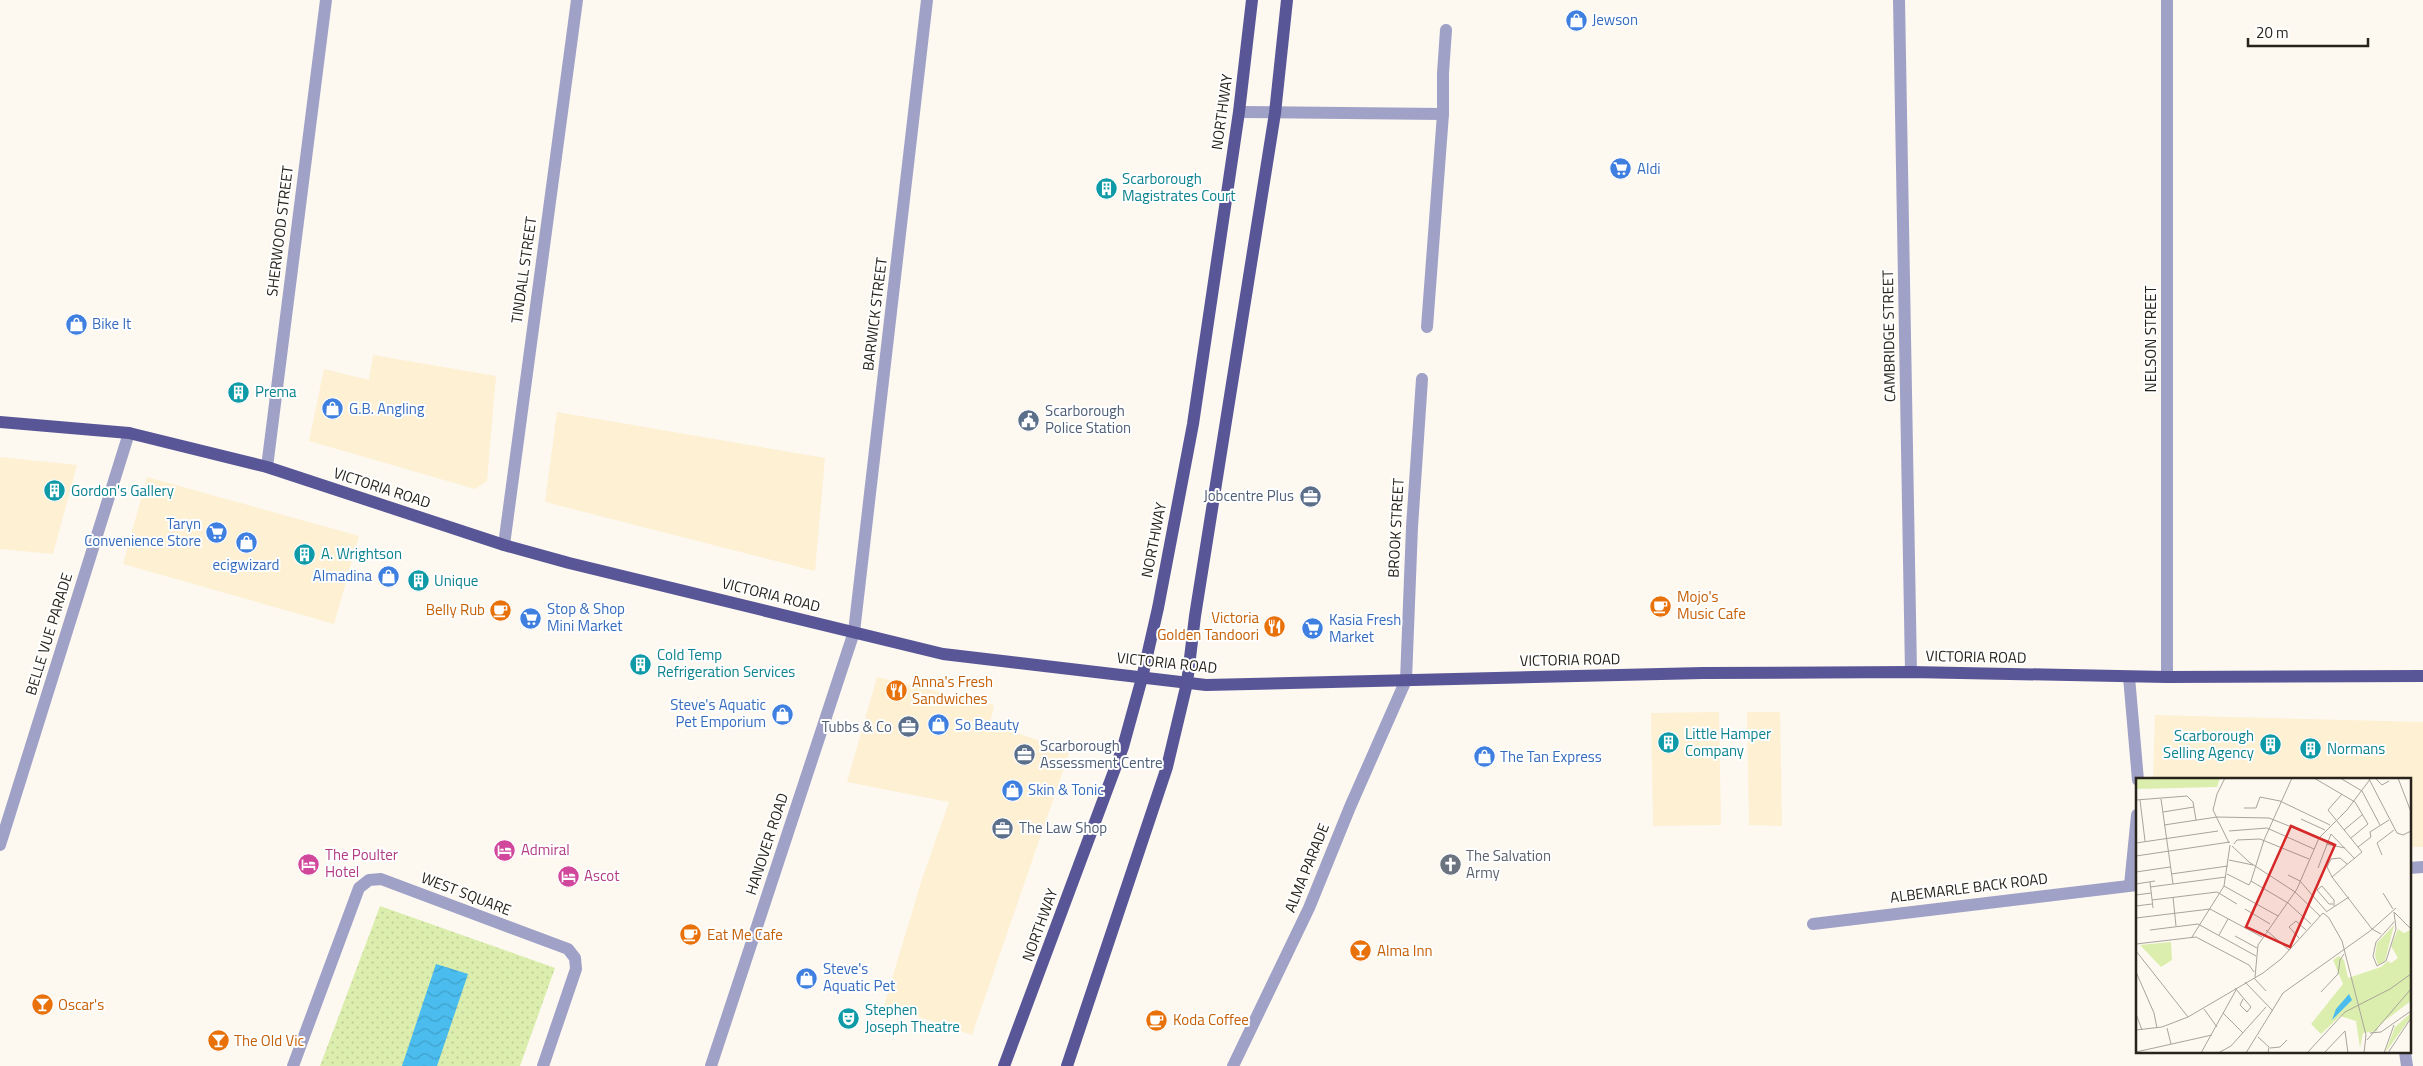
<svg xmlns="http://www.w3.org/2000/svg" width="2423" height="1066" viewBox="0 0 2423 1066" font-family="'Titillium Web',sans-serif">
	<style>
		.built { fill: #fdf0d3 }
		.park { fill: url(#park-dots) }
		.water { fill: url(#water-waves) }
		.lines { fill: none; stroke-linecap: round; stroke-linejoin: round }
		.minor { stroke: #a0a1c7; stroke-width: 12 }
		.major { stroke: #595698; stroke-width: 12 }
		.labels { text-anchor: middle; stroke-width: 4; stroke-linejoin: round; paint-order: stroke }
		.shop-label { font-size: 15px; fill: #366cbe; stroke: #fff; text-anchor: start }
		.street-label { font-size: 15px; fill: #28241c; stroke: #fff }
		.culture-label { font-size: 15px; fill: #0d838f; stroke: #fff; text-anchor: start }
		.service-label { font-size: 15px; fill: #4e5e75; stroke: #fff; text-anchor: start }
		.food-label { font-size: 15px; fill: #c56008; stroke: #fff; text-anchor: start }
		.hotel-label { font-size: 15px; fill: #b23c85; stroke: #fff; text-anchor: start }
		.worship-label { font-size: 15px; fill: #5b616d; stroke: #fff; text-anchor: start }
		.inset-road { fill: none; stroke: #a8a49c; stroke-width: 1 }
		.view { fill: #d62828; fill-opacity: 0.15; stroke: #d62828; stroke-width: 2.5 }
		.inset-edge { fill: none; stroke: #28241c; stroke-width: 2.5 }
	</style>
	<defs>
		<pattern id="park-dots" width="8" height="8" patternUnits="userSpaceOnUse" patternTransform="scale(1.25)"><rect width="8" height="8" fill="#dceead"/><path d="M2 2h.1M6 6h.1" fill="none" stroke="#bdcc94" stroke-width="1.8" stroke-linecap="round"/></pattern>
		<pattern id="water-waves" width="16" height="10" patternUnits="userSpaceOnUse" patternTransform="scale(1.25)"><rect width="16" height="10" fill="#4abcee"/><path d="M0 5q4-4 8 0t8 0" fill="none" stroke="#41a1cc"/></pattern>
	</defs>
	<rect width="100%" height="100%" fill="#fdf9f1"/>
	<g class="built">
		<polygon points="373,355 496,376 487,481 475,489 309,441 324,369 369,380"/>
		<polygon points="557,412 825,458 815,571 545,502"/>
		<polygon points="0,457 77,465 53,554 0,549"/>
		<polygon points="147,477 359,536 334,624 123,564"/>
		<polygon points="877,677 994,705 990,724 1070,751 972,1035 884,1005 922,879 949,802 847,782"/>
		<polygon points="1719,712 1721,825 1653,826 1651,713"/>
		<polygon points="1747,712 1780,712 1782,826 1749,825"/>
		<polygon points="2155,715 2423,722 2423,847 2409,847 2409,780 2153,780"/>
	</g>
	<polygon class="park" points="380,906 555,968 520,1066 320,1066"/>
	<polygon class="water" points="436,964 468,974 437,1066 402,1066"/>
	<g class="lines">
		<g class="minor">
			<polyline points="1899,0 1911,672"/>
			<polyline points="2167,0 2167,677"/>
			<polyline points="1239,112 1443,114"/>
			<polyline points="1427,327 1443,114 1443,73 1446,30"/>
			<polyline points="267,467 326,0"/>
			<polyline points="504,545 577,0"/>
			<polyline points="2129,677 2138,780"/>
			<polyline points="0,845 129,433"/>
			<polyline points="2409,868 2423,867"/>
			<polyline points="2130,885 2137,815"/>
			<polyline points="1813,924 2137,885"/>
			<polyline points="2405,1052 2407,1066"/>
			<polyline points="293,1066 359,888 369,880 381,879 568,949 575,958 576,969 543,1066"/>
			<polyline points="711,1066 854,632 927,0"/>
			<polyline points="1233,1066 1309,908 1350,807 1406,680 1412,527 1422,379"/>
		</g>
		<g class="major">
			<polyline points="0,422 129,433 267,467 504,545 569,563 943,654 1206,685 1703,673 1911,672 2167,677 2423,676"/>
			<polyline points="1004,1066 1123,747 1142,678 1158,608 1193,424 1239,112 1252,0"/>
			<polyline points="1067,1066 1167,767 1187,683 1195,616 1275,113 1287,0"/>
		</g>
	</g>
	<defs>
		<symbol id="shop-disc" viewBox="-11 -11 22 22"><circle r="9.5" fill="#3f7fe0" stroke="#fff"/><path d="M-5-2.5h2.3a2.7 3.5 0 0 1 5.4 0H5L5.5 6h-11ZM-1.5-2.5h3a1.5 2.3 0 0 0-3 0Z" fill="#fff"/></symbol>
		<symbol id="supermarket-disc" viewBox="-11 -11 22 22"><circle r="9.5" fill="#3f7fe0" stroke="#fff"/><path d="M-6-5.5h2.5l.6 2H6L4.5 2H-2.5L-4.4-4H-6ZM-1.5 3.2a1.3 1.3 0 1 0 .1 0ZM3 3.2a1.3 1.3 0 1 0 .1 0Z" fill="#fff"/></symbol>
		<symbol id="building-disc" viewBox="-11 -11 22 22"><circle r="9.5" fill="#0f9aa8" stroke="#fff"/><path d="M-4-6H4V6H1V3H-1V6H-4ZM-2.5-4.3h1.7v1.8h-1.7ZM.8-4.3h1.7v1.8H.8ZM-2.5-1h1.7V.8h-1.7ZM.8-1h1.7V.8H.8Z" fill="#fff"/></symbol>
		<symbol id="civic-disc" viewBox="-11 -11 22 22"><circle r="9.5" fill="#5c6f8a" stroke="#fff"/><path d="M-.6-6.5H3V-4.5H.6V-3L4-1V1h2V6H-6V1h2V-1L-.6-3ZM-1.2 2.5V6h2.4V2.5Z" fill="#fff"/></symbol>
		<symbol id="office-disc" viewBox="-11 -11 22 22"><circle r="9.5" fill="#5c6f8a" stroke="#fff"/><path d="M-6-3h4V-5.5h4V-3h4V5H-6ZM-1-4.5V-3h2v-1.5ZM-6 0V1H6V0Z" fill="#fff"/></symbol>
		<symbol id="cafe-disc" viewBox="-11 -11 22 22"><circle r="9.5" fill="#e8710a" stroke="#fff"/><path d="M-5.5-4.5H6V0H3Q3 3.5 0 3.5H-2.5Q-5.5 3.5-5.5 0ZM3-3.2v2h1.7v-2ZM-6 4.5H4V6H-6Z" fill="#fff"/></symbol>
		<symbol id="restaurant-disc" viewBox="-11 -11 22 22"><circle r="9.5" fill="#e8710a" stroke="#fff"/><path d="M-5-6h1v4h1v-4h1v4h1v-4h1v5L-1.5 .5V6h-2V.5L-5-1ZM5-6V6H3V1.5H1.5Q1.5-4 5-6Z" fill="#fff"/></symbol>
		<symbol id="hotel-disc" viewBox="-11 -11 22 22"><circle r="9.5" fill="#d1479c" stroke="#fff"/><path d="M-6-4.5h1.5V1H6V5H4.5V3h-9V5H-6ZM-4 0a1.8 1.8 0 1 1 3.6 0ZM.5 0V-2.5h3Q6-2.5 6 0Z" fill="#fff"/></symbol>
		<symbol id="church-disc" viewBox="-11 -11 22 22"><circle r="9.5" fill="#6b7280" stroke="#fff"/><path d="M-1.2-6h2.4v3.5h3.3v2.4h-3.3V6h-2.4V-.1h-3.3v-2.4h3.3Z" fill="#fff"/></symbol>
		<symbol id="bar-disc" viewBox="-11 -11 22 22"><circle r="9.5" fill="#e8710a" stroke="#fff"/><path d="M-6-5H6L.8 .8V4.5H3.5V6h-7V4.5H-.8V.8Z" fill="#fff"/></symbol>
		<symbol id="theatre-disc" viewBox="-11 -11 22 22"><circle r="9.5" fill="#0f9aa8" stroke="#fff"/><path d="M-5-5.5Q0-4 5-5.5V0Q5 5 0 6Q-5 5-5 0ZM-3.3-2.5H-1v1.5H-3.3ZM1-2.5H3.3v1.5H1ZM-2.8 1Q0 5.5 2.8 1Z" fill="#fff"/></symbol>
	</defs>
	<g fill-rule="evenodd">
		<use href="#shop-disc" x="1564" y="8" width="25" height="25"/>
		<use href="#supermarket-disc" x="1608" y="156" width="25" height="25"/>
		<use href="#building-disc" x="1094" y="176" width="25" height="25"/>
		<use href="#shop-disc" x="64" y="312" width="25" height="25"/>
		<use href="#building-disc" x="226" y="380" width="25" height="25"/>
		<use href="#shop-disc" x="320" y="396" width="25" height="25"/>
		<use href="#civic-disc" x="1016" y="408" width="25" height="25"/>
		<use href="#building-disc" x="42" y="478" width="25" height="25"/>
		<use href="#office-disc" x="1298" y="484" width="25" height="25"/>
		<use href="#supermarket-disc" x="204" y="520" width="25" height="25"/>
		<use href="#shop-disc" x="234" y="530" width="25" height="25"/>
		<use href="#building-disc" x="292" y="542" width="25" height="25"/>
		<use href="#shop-disc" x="376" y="564" width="25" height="25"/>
		<use href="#building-disc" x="406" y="568" width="25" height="25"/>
		<use href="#cafe-disc" x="1648" y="594" width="25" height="25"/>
		<use href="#cafe-disc" x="488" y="598" width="25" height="25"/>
		<use href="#supermarket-disc" x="518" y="606" width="25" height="25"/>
		<use href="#restaurant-disc" x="1262" y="614" width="25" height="25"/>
		<use href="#supermarket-disc" x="1300" y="616" width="25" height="25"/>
		<use href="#building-disc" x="628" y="652" width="25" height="25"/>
		<use href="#restaurant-disc" x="884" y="678" width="25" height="25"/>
		<use href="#shop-disc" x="770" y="702" width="25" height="25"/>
		<use href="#shop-disc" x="926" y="712" width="25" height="25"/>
		<use href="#office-disc" x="896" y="714" width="25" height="25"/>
		<use href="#building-disc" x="1656" y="730" width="25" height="25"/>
		<use href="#building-disc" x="2258" y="732" width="25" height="25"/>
		<use href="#building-disc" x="2298" y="736" width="25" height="25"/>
		<use href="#office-disc" x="1012" y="742" width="25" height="25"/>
		<use href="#shop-disc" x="1472" y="744" width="25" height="25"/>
		<use href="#shop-disc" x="1000" y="778" width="25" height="25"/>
		<use href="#office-disc" x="990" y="816" width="25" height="25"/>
		<use href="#hotel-disc" x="492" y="838" width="25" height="25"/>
		<use href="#hotel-disc" x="296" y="852" width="25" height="25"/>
		<use href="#church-disc" x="1438" y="852" width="25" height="25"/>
		<use href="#hotel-disc" x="556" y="864" width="25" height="25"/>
		<use href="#cafe-disc" x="678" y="922" width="25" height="25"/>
		<use href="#bar-disc" x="1348" y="938" width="25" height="25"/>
		<use href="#shop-disc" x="794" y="966" width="25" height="25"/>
		<use href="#bar-disc" x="30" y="992" width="25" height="25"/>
		<use href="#theatre-disc" x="836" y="1006" width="25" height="25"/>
		<use href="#cafe-disc" x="1144" y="1008" width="25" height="25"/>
		<use href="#bar-disc" x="206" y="1028" width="25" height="25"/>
	</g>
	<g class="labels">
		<g class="shop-label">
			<text x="1592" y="25">Jewson</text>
			<text x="1637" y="174">Aldi</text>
			<text x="92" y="329">Bike It</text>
			<text x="349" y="414">G.B. Angling</text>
			<text x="201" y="529" text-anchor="end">Taryn<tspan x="201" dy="17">Convenience Store</tspan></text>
			<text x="246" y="570" text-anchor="middle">ecigwizard</text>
			<text x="372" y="581" text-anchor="end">Almadina</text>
			<text x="547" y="614">Stop &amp; Shop<tspan x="547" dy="17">Mini Market</tspan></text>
			<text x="1329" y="625">Kasia Fresh<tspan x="1329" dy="17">Market</tspan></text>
			<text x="766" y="710" text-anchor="end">Steve's Aquatic<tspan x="766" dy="17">Pet Emporium</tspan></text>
			<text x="955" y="730">So Beauty</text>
			<text x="1500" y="762">The Tan Express</text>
			<text x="1028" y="795">Skin &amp; Tonic</text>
			<text x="823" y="974">Steve's<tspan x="823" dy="17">Aquatic Pet</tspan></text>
		</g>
		<g class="street-label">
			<text transform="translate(1222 112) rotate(-82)" y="5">NORTHWAY</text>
			<text transform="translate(280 231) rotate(-83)" y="5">SHERWOOD STREET</text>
			<text transform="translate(524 270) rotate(-82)" y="5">TINDALL STREET</text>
			<text transform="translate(875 314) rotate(-83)" y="5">BARWICK STREET</text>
			<text transform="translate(1889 336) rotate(-91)" y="5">CAMBRIDGE STREET</text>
			<text transform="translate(2151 339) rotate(-90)" y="5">NELSON STREET</text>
			<text transform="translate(382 488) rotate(18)" y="5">VICTORIA ROAD</text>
			<text transform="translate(1396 528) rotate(-87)" y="5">BROOK STREET</text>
			<text transform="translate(1154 540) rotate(-79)" y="5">NORTHWAY</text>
			<text transform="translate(771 595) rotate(14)" y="5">VICTORIA ROAD</text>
			<text transform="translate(49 634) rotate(-73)" y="5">BELLE VUE PARADE</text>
			<text transform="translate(1976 657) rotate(1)" y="5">VICTORIA ROAD</text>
			<text transform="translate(1570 660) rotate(-1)" y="5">VICTORIA ROAD</text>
			<text transform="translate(1167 663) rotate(6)" y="5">VICTORIA ROAD</text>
			<text transform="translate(767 844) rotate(-72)" y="5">HANOVER ROAD</text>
			<text transform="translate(1307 868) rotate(-68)" y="5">ALMA PARADE</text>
			<text transform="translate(1969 888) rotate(-7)" y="5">ALBEMARLE BACK ROAD</text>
			<text transform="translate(466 894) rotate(21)" y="5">WEST SQUARE</text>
			<text transform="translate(1040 925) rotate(-70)" y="5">NORTHWAY</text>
		</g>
		<g class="culture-label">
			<text x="1122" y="184">Scarborough<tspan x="1122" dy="17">Magistrates Court</tspan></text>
			<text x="255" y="397">Prema</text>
			<text x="71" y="496">Gordon's Gallery</text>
			<text x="321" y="559">A. Wrightson</text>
			<text x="434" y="586">Unique</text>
			<text x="657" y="660">Cold Temp<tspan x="657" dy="17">Refrigeration Services</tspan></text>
			<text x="1685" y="739">Little Hamper<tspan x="1685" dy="17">Company</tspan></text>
			<text x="2254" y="741" text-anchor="end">Scarborough<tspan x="2254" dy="17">Selling Agency</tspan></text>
			<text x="2327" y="754">Normans</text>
			<text x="865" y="1015">Stephen<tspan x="865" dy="17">Joseph Theatre</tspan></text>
		</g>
		<g class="service-label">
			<text x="1045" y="416">Scarborough<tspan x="1045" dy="17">Police Station</tspan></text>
			<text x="1294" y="501" text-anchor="end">Jobcentre Plus</text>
			<text x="892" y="732" text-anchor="end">Tubbs &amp; Co</text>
			<text x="1040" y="751">Scarborough<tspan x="1040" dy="17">Assessment Centre</tspan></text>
			<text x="1019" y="833">The Law Shop</text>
		</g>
		<g class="food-label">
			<text x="1677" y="602">Mojo's<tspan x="1677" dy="17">Music Cafe</tspan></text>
			<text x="485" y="615" text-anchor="end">Belly Rub</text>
			<text x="1259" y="623" text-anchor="end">Victoria<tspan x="1259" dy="17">Golden Tandoori</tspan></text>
			<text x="912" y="687">Anna's Fresh<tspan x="912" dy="17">Sandwiches</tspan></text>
			<text x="707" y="940">Eat Me Cafe</text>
			<text x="1377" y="956">Alma Inn</text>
			<text x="58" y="1010">Oscar's</text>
			<text x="1173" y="1025">Koda Coffee</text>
			<text x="234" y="1046">The Old Vic</text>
		</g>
		<g class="hotel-label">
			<text x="521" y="855">Admiral</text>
			<text x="325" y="860">The Poulter<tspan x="325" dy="17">Hotel</tspan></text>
			<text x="584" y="881">Ascot</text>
		</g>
		<g class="worship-label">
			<text x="1466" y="861">The Salvation<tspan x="1466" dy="17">Army</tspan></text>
		</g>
	</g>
	<g transform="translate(2136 778)">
		<rect width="275" height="275" fill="#fdf9f1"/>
		<path d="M 0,0 L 84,0 L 81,9 L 0,11 Z" fill="#dceead"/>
		<path d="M 258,147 L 249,183 L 242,187 L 239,177 L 241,165 ZM 262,151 L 268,155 L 275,152 L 275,223 L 243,247 L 241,253 L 227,255 L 224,270 L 220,243 L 204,238 L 185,256 L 175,246 L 207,206 L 197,182 L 203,178 L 208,182 L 212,200 L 245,189 L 252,183 L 255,185 L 262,180 L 255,168 ZM 35,164 L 36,182 L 25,189 L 4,167 ZM 275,235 L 275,239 L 249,275 L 259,249 Z" fill="#dceead"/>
		<path d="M 213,216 L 216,222 L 196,242 L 200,231 Z" fill="#4abcee"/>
		<path class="inset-road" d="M 89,0 L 81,16 L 77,32 L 93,65M 178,0 L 219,24 L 232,46 L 215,60M 204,0 L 226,13 L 244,47M 239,0 L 246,7 L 253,3M 262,0 L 275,34M 233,1 L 261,55 L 267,57 L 275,53M 206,16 L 192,32 L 226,74 L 196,99 L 236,151 L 245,156M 25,21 L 37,106M 0,22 L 51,18 L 57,24 L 60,42M 4,22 L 9,63M 108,30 L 120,30 L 124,19 L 144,23 L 194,47M 27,34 L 58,29M 165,41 L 189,52M 28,47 L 81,39 L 133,40 L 183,60M 208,52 L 226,37M 93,53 L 131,50 L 178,71M 0,65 L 82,53M 98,66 L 101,62 L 124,61 L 173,81M 190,66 L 209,70M 96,68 L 113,84 L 159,114 L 184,138M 222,69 L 235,59 L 234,54 L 253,42M 246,77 L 241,65 L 258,52M 0,78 L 94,64M 93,82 L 117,87M 182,90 L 195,56 L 219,81M 0,94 L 34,89M 35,96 L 92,88M 91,96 L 113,107 L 115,103M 152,97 L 164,103 L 190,133M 196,99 L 191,89 L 195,81 L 204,80 L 211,86M 115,103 L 128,62 L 156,0M 115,103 L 152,125 L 175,146M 14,104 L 17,130M 0,106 L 19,103M 88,108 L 142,138M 14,109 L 90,99M 247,115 L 257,131M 0,117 L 15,115M 37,119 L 40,148M 16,122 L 81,114 L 101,126M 197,126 L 193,126 L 181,112 L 186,108 L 198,122 L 198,128M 0,128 L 16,126M 109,131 L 134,146M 190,134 L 213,119M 258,134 L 260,151 L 250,183 L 241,188 L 237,178 L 240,164 L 258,144M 258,134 L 275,151M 0,140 L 74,131 L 126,159M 14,152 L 62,146 L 120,178M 130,152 L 153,172M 83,157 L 92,141M 99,158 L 121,170M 56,159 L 88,108 L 94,67M 163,160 L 153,149 L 160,143 L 170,152M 0,166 L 60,159 L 113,187 L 118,194M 0,173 L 52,239M 0,194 L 18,235 L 21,250M 119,199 L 122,167 L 161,111 L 183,60 L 211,32 L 235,0M 118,200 L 130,213M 109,204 L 137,233M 99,210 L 115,229 L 111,234 L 104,227 L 107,221M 185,214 L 202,196 L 204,182 L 208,176M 68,231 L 81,249M 87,235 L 107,255M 0,236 L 6,252M 31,250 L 35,266M 0,252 L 26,249 L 52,239 L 127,195 L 145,181 L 187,135 L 193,140 L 206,163 L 230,257 L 228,275M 234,255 L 245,254 L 275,233M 122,259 L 133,269 L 132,275M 231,262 L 275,211M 134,270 L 144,269 L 151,262M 0,274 L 76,257M 65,275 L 100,212M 82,275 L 95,268 L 130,229M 110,275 L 147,215 L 234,153 L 260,130M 171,275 L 209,234 L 254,211 L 275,196M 188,275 L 209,253 L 212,275M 248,275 L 258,247M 252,275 L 275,240"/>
		<path class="view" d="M 155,48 L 199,67 L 154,169 L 110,149 Z"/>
		<rect width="275" height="275" class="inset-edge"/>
	</g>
	<path d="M2248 38v8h120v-8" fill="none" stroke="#28241c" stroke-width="2.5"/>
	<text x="2256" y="38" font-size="15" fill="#28241c" stroke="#ffffff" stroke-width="4" paint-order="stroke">20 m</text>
</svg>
